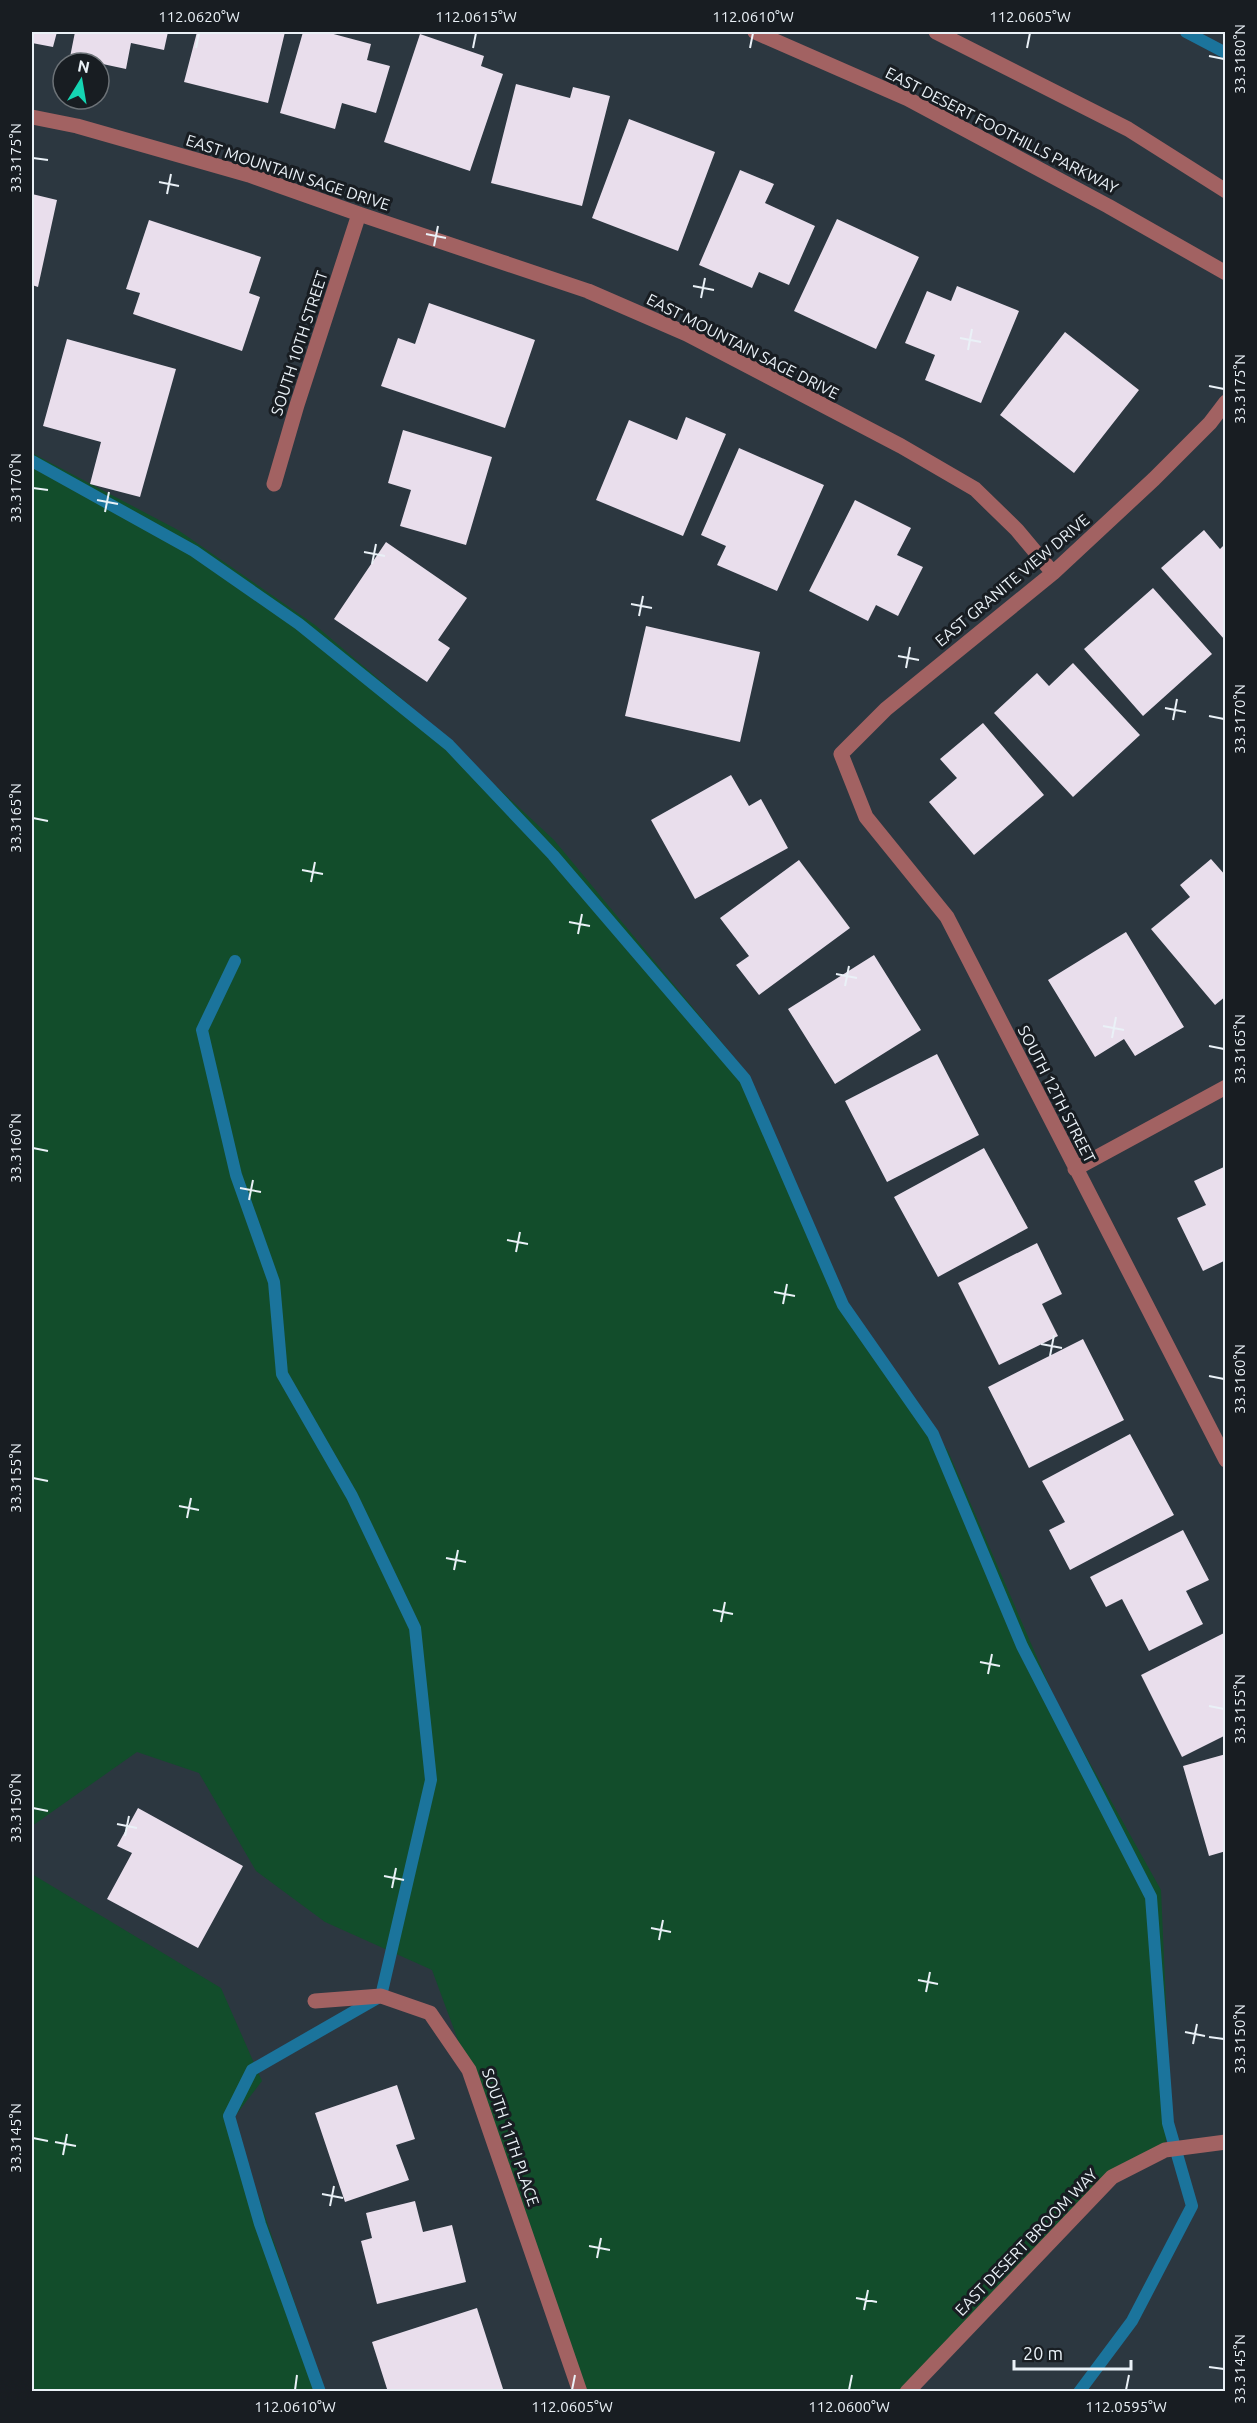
<svg xmlns="http://www.w3.org/2000/svg" width="1257" height="2423" font-family="Ubuntu,sans-serif">
<style>
.green{fill:#124d2b}
.lines{fill:none;stroke-linecap:round;stroke-linejoin:round}
.stream{stroke:#1b749c;stroke-width:12}
.building{fill:#e9deec}
.minor{stroke:#a26262;stroke-width:15}
.tertiary{stroke:#a26262;stroke-width:15}
.ticks{fill:none;stroke:#eaf1f7;stroke-width:2}
.labels{text-anchor:middle;dominant-baseline:central;stroke-width:6;stroke-linejoin:round;paint-order:stroke}
.street-label{font-size:16px;fill:#eaf1f7;stroke:#181d22}
.neatline{fill:none;stroke:#eaf1f7;stroke-width:2}
.ticks-label{font-size:15px;text-anchor:middle;fill:#eaf1f7}
</style>
<rect width="100%" height="100%" fill="#2c3740"/>
<!-- green -->
<path class="green" d="M32 453 178 530 315 625 408 704 554 840 743 1068 858 1329 948 1451 1058 1706 1161 1890 1170 2094 1165 2150 1112 2178 907 2391H580L469 2070 432 1970 325 1922 256 1871 199 1773 137 1752 32 1826Z
M32 1874 221 1988 262 2081 232 2120 325 2391H32Z"/>
<g class="lines">
<!-- stream -->
<path class="stream" d="M1186 32 1226 53
M32 461 194 551 299 624 449 745 553 855 745 1079 843 1305 933 1434 1022 1646 1151 1897 1168 2123 1192 2206 1132 2321 1079 2392
M235 961 202 1030 236 1175 274 1282 282 1374 352 1496 415 1628 431 1780 381 1996 252 2070 229 2116 260 2224 320 2392"/>
</g>
<!-- building -->
<path class="building" d="M32 32H57L53 47 32 43Z
M75 32H168L164 50 131 43 126 69 70 57Z
M197 32H285L268 103 184 82Z
M303 32H326L371 44 367 60 390 66 376 113 342 103 335 129 280 113Z
M420 34 484 56 481 66 503 74 470 171 384 142Z
M516 84 570 98 573 87 610 96 582 206 491 183Z
M629 119 715 152 678 251 592 218Z
M740 170 774 184 765 203 815 226 789 285 759 272 752 288 699 265Z
M32 194 57 200 38 287 32 285Z
M837 219 919 257 876 349 794 311Z
M149 220 261 257 249 293 260 297 242 351 133 314 140 293 126 289Z
M957 286 1019 311 981 403 925 380 935 355 905 343 927 291 951 301Z
M429 303 535 340 505 428 381 386 398 338 415 344Z
M1065 332 1139 390 1074 473 1000 415Z
M67 339 176 369 140 497 90 484 101 442 43 426Z
M686 417 726 434 683 536 596 500 629 420 677 440Z
M403 430 492 457 466 545 400 526 411 490 388 483Z
M739 448 824 485 777 591 717 565 726 546 701 535Z
M855 500 911 528 897 555 923 567 898 616 876 605 868 621 809 591Z
M1204 530 1220 549 1226 543 1224 639 1161 568Z
M386 542 467 598 438 640 450 648 427 682 334 619Z
M1153 588 1212 654 1143 716 1084 649Z
M646 626 760 652 740 742 625 716Z
M1073 663 1140 735 1073 797 994 713 1037 673 1049 686Z
M983 723 1044 795 974 855 929 802 957 778 940 759Z
M731 775 749 806 761 799 788 848 695 899 651 820Z
M1211 859 1226 876V996L1215 1005 1151 929 1190 897 1180 885Z
M799 860 850 928 759 995 736 965 749 956 720 918Z
M1126 932 1184 1027 1135 1056 1124 1039 1095 1057 1048 980Z
M874 955 921 1030 835 1084 788 1009Z
M937 1054 979 1135 887 1182 845 1101Z
M984 1148 1028 1228 938 1277 894 1197Z
M1226 1166V1260L1203 1271 1177 1218 1206 1205 1194 1181Z
M1037 1243 1062 1294 1042 1304 1058 1336 999 1365 958 1283Z
M1083 1339 1124 1420 1029 1468 988 1387Z
M1130 1434 1174 1515 1070 1570 1049 1530 1065 1522 1042 1481Z
M1183 1530 1209 1580 1186 1591 1203 1624 1149 1651 1122 1599 1106 1607 1090 1577Z
M1226 1632V1735L1182 1757 1141 1675Z
M1226 1754V1851L1209 1856 1183 1766Z
M138 1808 243 1866 198 1948 107 1899 132 1853 117 1846Z
M397 2085 415 2139 396 2145 409 2180 345 2202 315 2113Z
M415 2201 423 2232 452 2225 466 2282 377 2304 361 2241 372 2238 366 2213Z
M477 2308 504 2392H388L372 2342Z"/>
<g class="lines">
<!-- minor -->
<path class="minor" d="M32 117 77 126 249 175 359 214 588 291 687 334 901 446 975 489 1017 530 1053 573
M1226 402 1210 423 1154 479 1053 573 886 709 841 754 866 817 947 917 1226 1460
M274 484 297 405 359 214
M1075 1169 1226 1087
M315 2001 381 1996 430 2013 469 2070 580 2392
M907 2392 1112 2177 1165 2150 1226 2142"/>
<!-- tertiary -->
<path class="tertiary" d="M755 32 908 99 1108 206 1226 273
M936 32 1128 129 1226 191"/>
</g>
<!-- ticks -->
<path class="ticks" d="M196 48 199 33M473 48 476 33M750 48 753 33M1027 48 1030 33M1209 56 1224 59M33 158 48 160M159 182 179 186M167 194 171 174M426 234 446 238M434 246 438 226M693 286 714 290M701 298 705 278M960 338 981 342M968 350 972 329M1209 386 1224 389M33 488 48 490M97 500 118 504M105 512 109 492M364 552 385 556M372 564 376 544M631 604 652 608M639 616 643 596M898 656 919 660M906 668 910 647M1165 708 1186 712M1209 716 1224 719M1173 720 1177 699M33 818 48 821M302 870 323 874M311 882 315 862M569 922 590 926M578 934 582 914M836 974 857 978M845 986 849 966M1103 1026 1124 1030M1112 1038 1116 1017M1209 1046 1224 1049M33 1148 48 1151M240 1188 261 1192M249 1200 253 1180M507 1240 528 1244M516 1252 520 1232M774 1292 795 1296M783 1304 787 1284M1041 1344 1062 1348M1050 1356 1054 1335M1209 1376 1224 1379M33 1478 48 1481M179 1506 199 1510M187 1518 191 1498M446 1558 466 1562M454 1570 458 1550M713 1610 733 1614M721 1622 725 1602M980 1662 1000 1666M988 1674 992 1654M1209 1706 1224 1709M33 1808 48 1811M117 1824 137 1828M125 1836 129 1816M384 1876 404 1880M392 1888 396 1868M651 1928 671 1932M659 1940 663 1920M918 1980 938 1984M926 1992 930 1972M1185 2032 1205 2036M1209 2037 1224 2039M1193 2044 1197 2024M33 2138 48 2141M55 2142 76 2146M63 2155 67 2134M322 2194 343 2198M330 2206 334 2186M589 2246 610 2250M597 2258 601 2238M856 2298 877 2302M864 2310 868 2290M1209 2367 1224 2369M295 2390 297 2375M572 2390 575 2375M849 2390 852 2375M1126 2390 1129 2375"/>
<g class="labels">
<!-- street labels -->
<g class="street-label">
<text transform="translate(1002 130) rotate(27)">EAST DESERT FOOTHILLS PARKWAY</text>
<text transform="translate(288 172) rotate(18)">EAST MOUNTAIN SAGE DRIVE</text>
<text transform="translate(299 343) rotate(-72)">SOUTH 10TH STREET</text>
<text transform="translate(743 346) rotate(27)">EAST MOUNTAIN SAGE DRIVE</text>
<text transform="translate(1012 580) rotate(-40)">EAST GRANITE VIEW DRIVE</text>
<text transform="translate(1057 1094) rotate(63)">SOUTH 12TH STREET</text>
<text transform="translate(511 2137) rotate(71)">SOUTH 11TH PLACE</text>
<text transform="translate(1026 2242) rotate(-46)">EAST DESERT BROOM WAY</text>
</g>
</g>
<!-- border -->
<rect width="1257" height="2423" fill="none" stroke="#181d22" stroke-width="66"/>
<!-- north arrow -->
<g transform="translate(81 81) rotate(11)"><circle r="28" fill="#181d22" stroke="#6c7277" stroke-width="1.5"/>
<path d="M0-4.5L10 22L0 15L-10 22Z" fill="#15d5b3"/>
<text y="-9" font-size="16" font-weight="bold" text-anchor="middle" fill="#eaf1f7">N</text>
</g>
<!-- scale -->
<path d="M1014 2360v9h117v-9" fill="none" stroke="#eaf1f7" stroke-width="3"/>
<text x="1023" y="2360" font-size="18" fill="#eaf1f7" stroke="#181d22" stroke-width="4.5" paint-order="stroke">20 m</text>
<rect x="33" y="33" width="1191" height="2357" class="neatline"/>
<g class="ticks-label">
<text x="199" y="22">112.0620°W</text>
<text x="476" y="22">112.0615°W</text>
<text x="753" y="22">112.0610°W</text>
<text x="1030" y="22">112.0605°W</text>
<text transform="translate(1240 59) rotate(-90)" y="5">33.3180°N</text>
<text transform="translate(16 158) rotate(-90)" y="5">33.3175°N</text>
<text transform="translate(1240 389) rotate(-90)" y="5">33.3175°N</text>
<text transform="translate(16 488) rotate(-90)" y="5">33.3170°N</text>
<text transform="translate(1240 719) rotate(-90)" y="5">33.3170°N</text>
<text transform="translate(16 818) rotate(-90)" y="5">33.3165°N</text>
<text transform="translate(1240 1049) rotate(-90)" y="5">33.3165°N</text>
<text transform="translate(16 1148) rotate(-90)" y="5">33.3160°N</text>
<text transform="translate(1240 1379) rotate(-90)" y="5">33.3160°N</text>
<text transform="translate(16 1478) rotate(-90)" y="5">33.3155°N</text>
<text transform="translate(1240 1709) rotate(-90)" y="5">33.3155°N</text>
<text transform="translate(16 1808) rotate(-90)" y="5">33.3150°N</text>
<text transform="translate(1240 2039) rotate(-90)" y="5">33.3150°N</text>
<text transform="translate(16 2138) rotate(-90)" y="5">33.3145°N</text>
<text transform="translate(1240 2369) rotate(-90)" y="5">33.3145°N</text>
<text x="295" y="2412">112.0610°W</text>
<text x="572" y="2412">112.0605°W</text>
<text x="849" y="2412">112.0600°W</text>
<text x="1126" y="2412">112.0595°W</text>
</g>
</svg>
